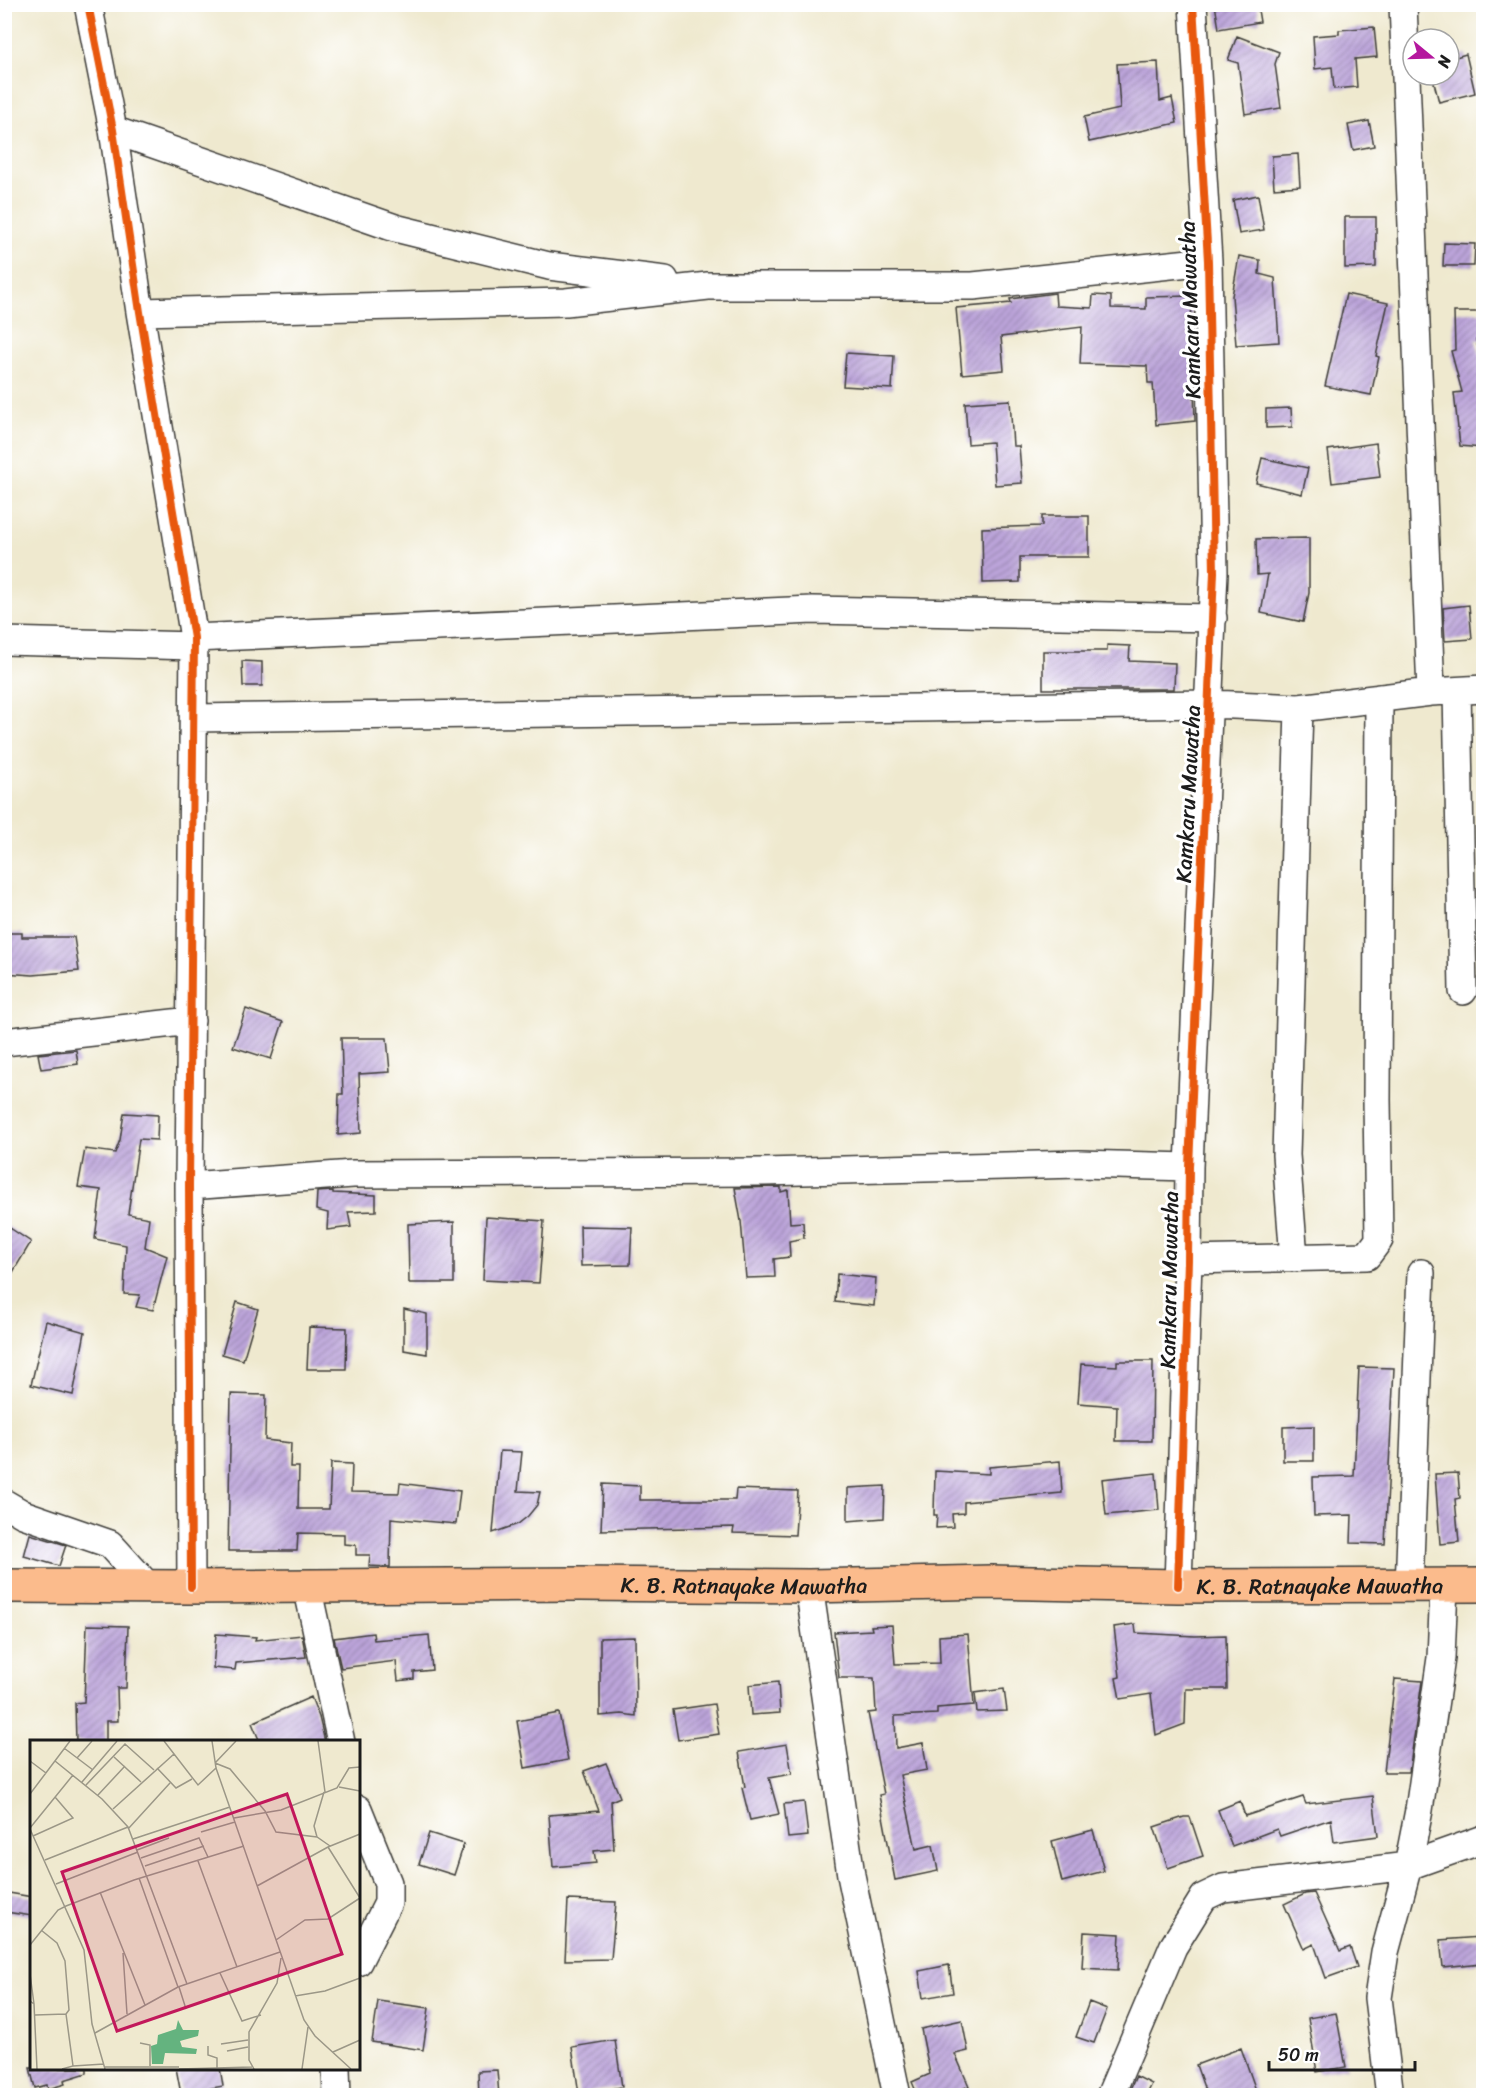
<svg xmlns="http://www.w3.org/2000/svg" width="1488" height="2100" font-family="Sriracha,sans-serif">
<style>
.building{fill:url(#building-hatch)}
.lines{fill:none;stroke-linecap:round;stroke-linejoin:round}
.minor-casing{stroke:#3c3b37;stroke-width:30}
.highway-casing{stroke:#3c3b37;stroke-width:36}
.minor{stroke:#fff;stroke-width:27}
.highway{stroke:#fbbb8c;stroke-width:33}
.cycleway-casing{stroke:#fff;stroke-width:11}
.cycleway{stroke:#e8590c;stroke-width:8}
.labels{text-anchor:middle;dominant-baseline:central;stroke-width:6;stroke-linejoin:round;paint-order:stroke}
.street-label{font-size:22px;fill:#1c1c1c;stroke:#fff}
.inset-road{fill:none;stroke:#9b9787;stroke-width:1.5}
.view{fill:#c2185b;fill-opacity:0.15;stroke:#c2185b;stroke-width:3}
.inset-edge{fill:none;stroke:#1c1c1c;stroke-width:3}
</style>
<defs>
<pattern id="building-hatch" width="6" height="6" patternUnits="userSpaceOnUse" patternTransform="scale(1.5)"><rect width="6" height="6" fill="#bca4da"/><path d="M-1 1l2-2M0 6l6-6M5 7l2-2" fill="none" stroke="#9885b0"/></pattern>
</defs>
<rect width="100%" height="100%" fill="#fff"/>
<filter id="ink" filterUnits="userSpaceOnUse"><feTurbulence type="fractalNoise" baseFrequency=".0167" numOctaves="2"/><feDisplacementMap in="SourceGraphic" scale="12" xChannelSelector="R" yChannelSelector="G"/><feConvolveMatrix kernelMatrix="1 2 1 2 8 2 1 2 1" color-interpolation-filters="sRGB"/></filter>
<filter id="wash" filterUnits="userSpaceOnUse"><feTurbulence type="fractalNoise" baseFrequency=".008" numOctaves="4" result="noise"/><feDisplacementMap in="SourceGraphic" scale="24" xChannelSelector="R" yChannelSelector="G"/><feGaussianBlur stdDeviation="1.35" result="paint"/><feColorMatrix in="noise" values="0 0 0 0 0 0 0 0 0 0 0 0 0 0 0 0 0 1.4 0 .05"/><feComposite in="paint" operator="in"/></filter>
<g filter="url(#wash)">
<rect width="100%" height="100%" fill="#efe9cf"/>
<g id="blocks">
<!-- building -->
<path class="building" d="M1215 4H1257L1260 22 1219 29Z
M1374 27 1377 57 1355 59 1357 87 1334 89 1332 67 1315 69 1313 36 1339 34V30Z
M1237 36 1279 52 1275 64 1281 108 1245 114 1238 63 1228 60Z
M1466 54 1475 93 1439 102 1432 75H1449V59Z
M1158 62 1160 101 1172 98 1177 123 1089 142 1084 117 1120 109 1117 64Z
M1369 121 1374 146 1353 150 1348 125Z
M1298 154 1300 186 1274 188 1272 156Z
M1258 195 1264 230 1239 234 1233 200Z
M1345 217H1376V267L1345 268Z
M1444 243 1475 244 1474 266H1443Z
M1239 256 1260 260 1259 274 1275 278 1279 342 1236 345 1232 296Z
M1055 293 1056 306 1092 308 1093 295 1111 296V308L1146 309V297L1191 296 1195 421 1156 425 1153 383H1148L1147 366 1080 364 1082 327 1001 337 1004 370 962 374 956 308 1011 303 1010 299Z
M1346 294 1388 303 1376 356 1379 357 1371 395 1325 386Z
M1454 312H1484V340H1476L1484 371 1482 448 1460 446 1454 393 1462 392 1451 351 1455 350Z
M846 353 894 356 892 389 843 386Z
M1010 400 1013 446H1019L1022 483 995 485 992 442 968 444 965 403Z
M1291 408 1292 427 1266 428V409Z
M1376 443 1380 477 1332 483 1328 450Z
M1262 458 1308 468 1302 494 1256 483Z
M1042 516H1089V557H1020V582L983 583 982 528 1042 526Z
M1309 538V593L1303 622 1261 613 1268 574 1257 575 1256 539Z
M1469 605 1472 639 1445 641 1443 608Z
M1107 645 1130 646 1129 661 1175 663 1174 689H1043V651H1107Z
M242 661 262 662V686H243Z
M4 933H22V937H74L79 971 33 975 4 973Z
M246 1009 283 1022 271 1059 233 1047Z
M341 1038H387L390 1072 359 1074 361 1133 338 1135 339 1094H343Z
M76 1050 78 1064 41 1069 38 1054Z
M124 1113 158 1115 157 1140 139 1139 128 1214 149 1218 145 1247 167 1256 153 1310 136 1307 140 1295 124 1294 126 1245 95 1239 101 1190 78 1187 85 1149 115 1153 120 1140Z
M781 1187V1192L788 1190 790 1223 803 1222 804 1238 789 1241 790 1257 774 1259 775 1277 746 1278 741 1221 735 1188Z
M333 1191V1193L376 1195V1211L348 1212 351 1227 327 1230 328 1213 316 1210 317 1192Z
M486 1217 544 1221 539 1283 483 1280Z
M454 1222V1283H409L408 1224Z
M4 1224 31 1242 4 1287Z
M580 1226 632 1227 630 1265 581 1266Z
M837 1274 876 1278 874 1306 835 1302Z
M237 1302 258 1309 243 1360 222 1354Z
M404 1309 427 1314V1354L404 1350Z
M46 1321 85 1332 73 1395 31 1385Z
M309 1327 347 1328 346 1369H307Z
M1117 1361H1153L1152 1441H1116L1117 1406 1078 1403 1081 1364 1117 1366Z
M1359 1367 1394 1368 1385 1544 1351 1543 1352 1515 1314 1516 1313 1477 1354 1476Z
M231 1394 266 1395 265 1440 291 1443 290 1467H299L298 1509H329L331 1463 352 1464 351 1492 399 1493 400 1483 460 1491 456 1524 391 1518 390 1567 369 1566 370 1555H356V1545L344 1544V1534L298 1533 297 1551H228Z
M1314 1426V1461H1283V1427Z
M500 1451 522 1452 518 1491 540 1492 537 1505 528 1516 518 1524 493 1533Z
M1060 1461 1062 1493 964 1502V1513L952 1514 953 1527 936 1528 937 1515H934L935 1471 989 1474V1467Z
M1156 1473 1159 1510 1106 1515 1102 1479Z
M1458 1473 1460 1498 1455 1499 1459 1542 1440 1544 1435 1474Z
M603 1484 640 1486V1500H735L736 1489 798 1491 795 1535 733 1533 734 1527 601 1530Z
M885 1486 884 1518 848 1521V1488Z
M30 1534 66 1545 59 1566 24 1556Z
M1135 1624 1136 1633 1195 1636 1226 1635 1227 1689H1186L1185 1724 1156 1735 1151 1694 1120 1699 1116 1678 1120 1677 1114 1627Z
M87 1625 128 1626 126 1688H117L118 1721H106V1742H76L75 1703 84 1702Z
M892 1625 895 1664 940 1663 939 1636 968 1634 974 1705 937 1708V1714L895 1716 896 1748 923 1743 927 1770 900 1775 916 1849 933 1845 938 1871 895 1880 879 1795 884 1794 868 1713 876 1712 874 1678H839L834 1632 872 1630 871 1626Z
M373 1633 374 1640 429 1635 432 1670 414 1672V1679L398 1681 396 1661 341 1668 334 1638Z
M216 1634 256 1637 255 1640 302 1635 306 1657 236 1663 235 1670 213 1668Z
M635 1637 636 1716 622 1714 600 1716V1638Z
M1395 1679 1422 1681 1409 1772H1384Z
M778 1682 780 1713 751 1715 749 1685Z
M1004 1689 1007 1711 977 1712 975 1693Z
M311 1697 319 1717 325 1742H260L252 1723Z
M714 1704 719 1734 678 1740 673 1710Z
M559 1713 568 1760 525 1768 517 1721Z
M787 1744 792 1774 769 1778 779 1814 750 1820 742 1788 745 1787 739 1752Z
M606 1763 620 1797 611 1801 614 1849 594 1851 596 1863 553 1867 549 1815 599 1811 584 1771Z
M1373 1796 1378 1836 1334 1842 1331 1819 1280 1836 1277 1829 1232 1846 1218 1810 1240 1801 1245 1816 1303 1797 1306 1804Z
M804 1802 808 1836 788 1838 784 1804Z
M1184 1817H1190L1203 1856 1168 1868 1154 1827Z
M1093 1830 1104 1871 1062 1882 1052 1841Z
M429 1833 464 1844 454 1875 419 1864Z
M9 1893 32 1897V1916L6 1912Z
M1314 1893 1340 1951 1350 1947 1357 1967 1326 1978 1314 1944 1304 1949 1284 1904 1305 1894Z
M568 1900 616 1902 611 1959 565 1960Z
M1084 1932 1120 1934 1118 1970 1082 1968Z
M1480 1937 1482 1963 1443 1967 1440 1940Z
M949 1965 953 1993 923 1998 919 1971Z
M378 2001 429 2008 423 2050 372 2042Z
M1089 2002 1107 2009 1094 2043 1076 2037Z
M1336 2013 1346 2067 1317 2072 1308 2018Z
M962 2020 968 2051 955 2054 969 2086 947 2096H918L912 2082 930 2074 921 2029Z
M615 2040 622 2087 579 2094 572 2047Z
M1241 2048 1258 2096H1207L1196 2065Z
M30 2068H87V2073L64 2080 65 2084 48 2089 47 2085 35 2088Z
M176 2068H220L223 2086 181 2094Z
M497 2070 499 2096H479L478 2071Z
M1136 2076 1152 2084 1146 2096H1127Z"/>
</g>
</g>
<g filter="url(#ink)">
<use href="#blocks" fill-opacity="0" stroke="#3c3b37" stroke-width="1.5"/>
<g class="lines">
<!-- minor casing -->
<g class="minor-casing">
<path id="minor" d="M88 4 113 130 140 312 194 638 189 1186 191 1587
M1403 4 1431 692
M113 130 395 228 549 266 665 280
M140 312 566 302 708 286H973L1208 261
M194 638 813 610 1213 618
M4 641 194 646
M1457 691 1463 991
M194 718 1210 704 1299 708 1431 692 1484 689
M4 1042 191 1021
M189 1186 353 1174 763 1172 1080 1164 1189 1167
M1294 1258 1286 1155 1299 708
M1188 1260 1367 1256 1379 1240 1377 1100 1379 698
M4 1503 23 1514 110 1544 149 1587
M307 1586 341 1742
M809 1586 851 1875 897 2096
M1178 1586 1188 1260 1189 1167 1214 572 1208 261 1193 4
M1409 1587 1421 1273
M358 1809 388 1883V1903L358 1962
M336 2068 337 2096
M1110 2096 1173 1947 1204 1897 1223 1888 1408 1866 1484 1839
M1390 2096 1378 1998 1385 1952 1408 1866 1419 1810 1441 1658 1444 1586"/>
</g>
<!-- highway casing -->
<g class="highway-casing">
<g id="highway">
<path id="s1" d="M4 1586 191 1587 580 1584 809 1586 991 1582 1178 1586 1484 1585"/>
</g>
</g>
<!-- minor -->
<use href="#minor" class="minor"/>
<!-- highway -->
<use href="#highway" class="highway"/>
<!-- cycleway casing -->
<g class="cycleway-casing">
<path id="cycleway" d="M88 4 113 130 140 312 194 638 189 1186 191 1587
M1178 1586 1188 1260 1189 1167 1214 572 1208 261 1193 4"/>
</g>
<!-- cycleway -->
<use href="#cycleway" class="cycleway"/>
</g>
</g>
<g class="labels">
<!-- street labels -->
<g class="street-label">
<text transform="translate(1190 310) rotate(-92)">Kamkaru Mawatha</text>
<text transform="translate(1188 794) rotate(-87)">Kamkaru Mawatha</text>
<text transform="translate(1169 1280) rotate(-89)">Kamkaru Mawatha</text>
<text stroke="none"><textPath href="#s1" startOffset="740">K. B. Ratnayake Mawatha</textPath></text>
<text stroke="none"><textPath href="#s1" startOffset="1316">K. B. Ratnayake Mawatha</textPath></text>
</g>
</g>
<!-- overview -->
<g transform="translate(30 1740)">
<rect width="330" height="330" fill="#efe9cf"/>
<path d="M148 280 153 290H169L168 296 150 301 152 307 167 309 166 314 135 313 133 324H122L121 306 127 304 128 295 146 289Z" fill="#64b37f"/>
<path class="inset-road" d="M134 1 168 45 186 28M182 1 186 28 274 280 285 296 321 329M288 1 295 52M34 8 63 30M84 17 111 42M47 18 62 1M0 21 16 33M25 21 72 59 98 87 157 244M185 23 200 29 235 71 246 92 287 97 300 106M185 23 206 1M127 28 146 48 162 39M52 42 87 1M56 45 95 4 124 30M309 47 330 51M0 54 40 1M68 55 95 26M83 69 144 14M204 78 251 70 307 48 319 28 330 27M0 88 43 35M0 89 54 210 62 284 75 329M98 89 140 43M171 92 205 82M3 96 43 78 25 57M287 97 284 86 294 52M103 99 200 67M298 107 330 158M107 110 139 98M111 118 169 98 178 117M15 120 98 87M168 121 207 227M115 126 174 106M109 138 148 247M26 144 108 112M227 146 298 107 330 94M70 152 115 265M11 190 27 203 35 221 39 270 36 274 43 326 32 329M246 200 275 180 298 179 330 158M0 205 28 170 36 166 104 140 214 106M93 213 97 274M190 233 212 281 231 275M0 234 4 264M149 247 156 269M265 256 295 251 330 238M0 261 4 264 7 329M5 275 36 274M65 293 148 247 250 212M110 303 120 305V326M191 304 218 300M178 306V315L187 318V328M197 311 218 307M303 312 330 300M43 326 74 324M74 327H149M149 329 222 327M224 329 219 320V292L247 243 251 218M272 329 278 287"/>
<path class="view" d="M257 54 312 214 87 291 32 132Z"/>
<rect width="330" height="330" class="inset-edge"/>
</g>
<!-- margin -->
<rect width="1488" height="2100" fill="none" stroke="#fff" stroke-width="24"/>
<!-- north arrow -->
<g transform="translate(1431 57) rotate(109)"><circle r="28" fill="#ffffff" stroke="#a4a4a4" stroke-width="1.5"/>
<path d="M0-4.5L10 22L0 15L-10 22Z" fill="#b5179e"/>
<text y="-9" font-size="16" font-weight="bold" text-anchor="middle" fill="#1c1c1c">N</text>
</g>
<!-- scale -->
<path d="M1269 2061v9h146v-9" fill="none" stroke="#1c1c1c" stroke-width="3"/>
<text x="1278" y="2061" font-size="18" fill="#1c1c1c" stroke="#ffffff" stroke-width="4.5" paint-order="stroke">50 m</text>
</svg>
